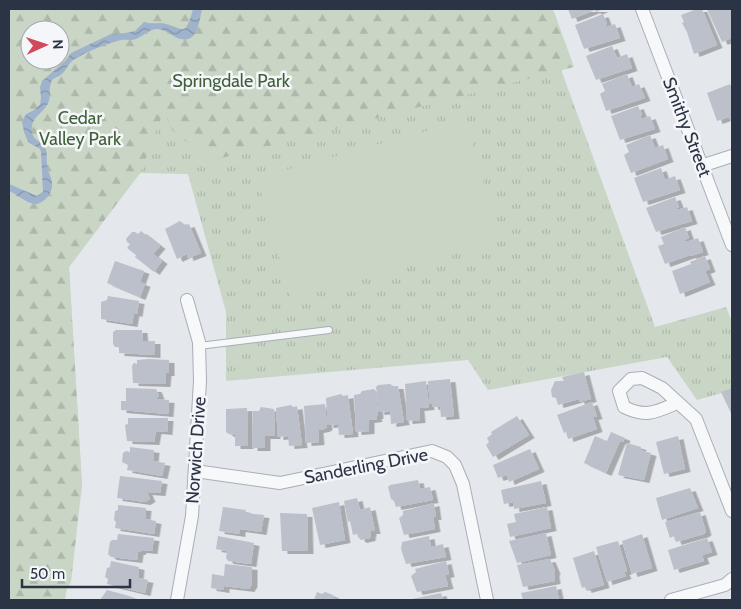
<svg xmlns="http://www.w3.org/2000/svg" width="741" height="609" font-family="Cabin,sans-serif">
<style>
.grass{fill:url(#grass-tufts);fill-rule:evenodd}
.forest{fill:url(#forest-firs);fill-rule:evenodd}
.garden{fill:#c9d6c5}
.water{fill:url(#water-waves)}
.building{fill:#bbc0ca;filter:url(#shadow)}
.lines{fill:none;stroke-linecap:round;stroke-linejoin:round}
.lane-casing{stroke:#a9aeb7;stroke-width:8}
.street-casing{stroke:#a9aeb7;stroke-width:14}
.lane{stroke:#f7f8fa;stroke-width:6}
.street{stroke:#f7f8fa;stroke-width:12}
.labels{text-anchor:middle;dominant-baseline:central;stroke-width:5;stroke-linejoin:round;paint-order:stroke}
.park-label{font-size:18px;fill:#3f6138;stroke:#f4f6f9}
.street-label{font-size:18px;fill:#2b3445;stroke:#f4f6f9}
</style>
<defs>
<pattern id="grass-tufts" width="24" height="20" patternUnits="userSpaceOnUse" patternTransform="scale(1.25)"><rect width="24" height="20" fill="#c9d6c5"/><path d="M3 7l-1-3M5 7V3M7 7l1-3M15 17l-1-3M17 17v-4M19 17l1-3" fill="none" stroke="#adb8ab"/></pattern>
<pattern id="forest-firs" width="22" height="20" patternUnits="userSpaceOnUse" patternTransform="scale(1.25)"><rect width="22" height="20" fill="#c9d6c5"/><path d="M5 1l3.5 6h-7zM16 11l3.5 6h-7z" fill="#adb8ab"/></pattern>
<pattern id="water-waves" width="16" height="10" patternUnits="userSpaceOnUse" patternTransform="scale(1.25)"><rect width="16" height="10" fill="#9fb4cc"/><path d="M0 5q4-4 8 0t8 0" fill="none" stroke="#8293a7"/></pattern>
<filter id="shadow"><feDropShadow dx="5.5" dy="3" stdDeviation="0" flood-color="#0004"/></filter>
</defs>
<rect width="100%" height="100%" fill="#e4e7ec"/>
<!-- grass -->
<path class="grass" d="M9 9H539L655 327 726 307 732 322V390L697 400 667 357 488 390 468 360 226 381V312L188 174 140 173 69 267 82 485 65 600H9ZM30 30H60V60H30Z"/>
<!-- forest -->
<path class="forest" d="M9 9H553L574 67 210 161 173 131 164 111 140 173 69 267 82 485 71 582 61 600H9ZM30 30H60V60H30Z"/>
<!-- garden -->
<path class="garden" d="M466 120 500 241 291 299 257 178Z"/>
<!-- water -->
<path class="water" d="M193 9H202C200 17 199 31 192 37 178 46 169 28 156 29 149 30 143 36 136 39 131 41 126 39 121 40 108 43 86 52 75 59 69 62 67 69 63 73 60 76 56 77 53 79 48 85 51 94 49 101 46 111 33 116 32 126 30 141 41 140 45 147 48 153 46 160 47 166 48 172 52 178 52 184 53 192 45 203 36 204 27 204 17 194 9 191V184L37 196 43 192 41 152 40 149 28 142 24 132 22 122 26 114 36 109 40 104 41 98 40 87 42 81 65 61 71 53 111 34 125 33 135 31 144 22C150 24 154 23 160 23 183 25 184 42 193 9Z"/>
<!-- building -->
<path class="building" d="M568 9H603L596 12 595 10 572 19Z
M697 9H702L717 45 694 54 687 32 682 23 684 22 681 15Z
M707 9H732V38L722 42Z
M603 14 607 24 605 25 606 27 615 24 620 38 584 49 575 25Z
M612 46 617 58 627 54 632 68 596 80 586 56Z
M627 74 632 87 639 84 645 98 606 111 600 94 605 91 602 84Z
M730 84 732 89V124L729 117 717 121 707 93Z
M638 106 642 115 640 116 641 119 650 116 655 129 620 140 611 116Z
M650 135 655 148 663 145 668 159 631 173 624 155 629 152 626 145Z
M661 168 665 180 675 176 680 190 643 202 634 178Z
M675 197 679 207 677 208V210L687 207 692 221 656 232 646 208Z
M180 221 185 225 189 224 201 253 188 258 187 254 177 259 165 229Z
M685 227 689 238 684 240 686 242 698 238 703 252 691 256 690 255 665 264 658 246 664 244 661 237Z
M141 231 160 246 153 254 162 261 154 272 135 257 136 255 127 248 130 244 127 242 126 239 132 232H135L138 234Z
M705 256 710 269 705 271 710 282 680 294 672 271 691 264 690 262Z
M115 261 144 271 140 282 145 284 140 297 107 283Z
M108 296 139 301 137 314 134 313 132 324 101 319V302L107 300Z
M116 330H142L143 341H155V355L119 353V347H115L113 344V332Z
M149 359 169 360V373H166L165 384 133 383 132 366 134 363 137 364V360Z
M584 372 591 399 579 402V399L558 405 556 398 552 397 551 390 555 381H564L562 377Z
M450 379 454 416 441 417 440 406 433 407 432 404H430L428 381Z
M426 381 429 407 419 408 420 420 407 421 405 384Z
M390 384 393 386H398L404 422 391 424 390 411 379 412 376 387 378 385Z
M126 388 156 389 159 396 156 399 169 400 168 414 121 410V401H126Z
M732 388V412L731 413 721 392Z
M374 389 376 391 378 416H376L377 419 369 420V431L356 432 354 395 360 394 362 391Z
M341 394 343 396 348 395 353 434 339 435 338 424 328 425 326 398Z
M592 402 597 416 593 417 597 429 568 439 566 432 564 433 557 415Z
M325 404 327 427 324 429 318 430 319 442 306 443 304 406Z
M291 405 293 407 297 406 302 445 289 446 288 436 278 437 276 408Z
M261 407 274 409 275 436H265V448H252L253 411H259Z
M247 408 248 446H235V435L229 434 226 432V409Z
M517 416 529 435 493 457 486 445 489 442 487 438 492 434 491 432Z
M128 418H168L167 432 156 431 154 442 127 441 125 425 128 424Z
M611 432 625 438 623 442 620 441 606 473 584 463 595 436 607 441Z
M678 436 685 469 664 474 656 442Z
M627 443 641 447 640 450 651 453 644 480 618 475Z
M130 447 154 450 153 461 165 463 162 476 127 470 128 465 122 462 123 453 126 451 130 452Z
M530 449 539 469 509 482 507 475 498 478 493 465Z
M120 476 162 481 160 493 147 492 150 499 145 502 117 498Z
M418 480 420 489 430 487 433 500 396 507 394 501 391 499 388 487 390 485Z
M541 481 546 503 514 509 513 502 504 504 501 490Z
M690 488 698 508 662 520 656 498Z
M357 498 360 510 370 507 375 531H371L370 538 361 540 359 538 358 534 353 535 350 521 348 522 344 501Z
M339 502 345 540 320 545 312 508Z
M434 503 436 517H433L435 529 404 535 399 518 403 515V511Z
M118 505 146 508 145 519 156 521 154 534 115 528 116 522 114 520 115 511 118 510Z
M223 507 246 510 245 513 264 515 261 532 240 529V534L219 531Z
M547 507 551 528 510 537 507 524 516 522 514 514Z
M700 512 706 532 704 534 676 542 674 536 670 538 665 522Z
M280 513 307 514 308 551H282Z
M546 533 551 555 517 563 509 541Z
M118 534 154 538 152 551 141 550 140 552H138L137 560 111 557 108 554 110 542 112 540H117Z
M642 534 652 568 632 574 622 541Z
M218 536 254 543 251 564 228 561 226 558 227 551 216 549Z
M429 536 431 547 443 544 446 557 406 564 401 549 402 542Z
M707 538 712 552 702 555 704 561 674 570 668 550Z
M618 541 627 571 624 572 626 576 607 582 596 547Z
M594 551 604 585 586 590 585 587 582 588 573 558Z
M550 559 555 571 554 573 555 581 523 587 517 565Z
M111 561 139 567 138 578 148 580 145 593 107 584 108 579 105 577 107 568 110 567Z
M446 561 449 574 445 575 448 586 417 592 411 576 416 572 415 569Z
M225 564 252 567V584L249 589 224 586V590L211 588 212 574 224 576Z
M556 586 559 600H523L521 593Z
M107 590 129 596 140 600H100Z
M317 592 322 594 325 592 333 595 334 598 339 600H314Z
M441 593 443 600H412V599Z"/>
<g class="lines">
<!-- lane casing -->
<g class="lane-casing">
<path id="lane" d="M199 346 329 330"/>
</g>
<!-- street casing -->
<g class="street-casing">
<path id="street" d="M642 9 732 245
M701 166 732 156
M677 403C656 412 646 418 624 407L619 391 631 379 642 378 662 388 696 419 732 511
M195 471 280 483 432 451 447 457 455 465 463 484 487 600
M177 600 192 516 200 381 199 342 187 300
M671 600 725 585 732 579"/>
</g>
<!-- lane -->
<use href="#lane" class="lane"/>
<!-- street -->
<use href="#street" class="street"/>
</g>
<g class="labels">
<!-- park labels -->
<g class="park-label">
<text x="231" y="81">Springdale Park</text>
<text x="80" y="118">Cedar<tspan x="80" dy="21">Valley Park</tspan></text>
</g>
<!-- street labels -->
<g class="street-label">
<text transform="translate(687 127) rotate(69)">Smithy Street</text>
<text transform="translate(196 450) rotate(-86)">Norwich Drive</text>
<text transform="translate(366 466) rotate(-11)">Sanderling Drive</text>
</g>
</g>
<!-- border -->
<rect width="741" height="609" fill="none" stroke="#2b3445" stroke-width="20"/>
<!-- north arrow -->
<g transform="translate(45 45) rotate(87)"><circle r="24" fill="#f4f6f9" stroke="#a4a8b1"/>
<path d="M0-4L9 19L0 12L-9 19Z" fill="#d1495b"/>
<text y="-8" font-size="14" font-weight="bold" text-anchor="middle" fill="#2b3445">N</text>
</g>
<!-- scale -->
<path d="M22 579v8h108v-8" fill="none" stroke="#2b3445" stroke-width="2.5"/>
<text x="30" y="579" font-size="15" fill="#2b3445" stroke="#f4f6f9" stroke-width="4" paint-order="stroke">50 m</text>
</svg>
